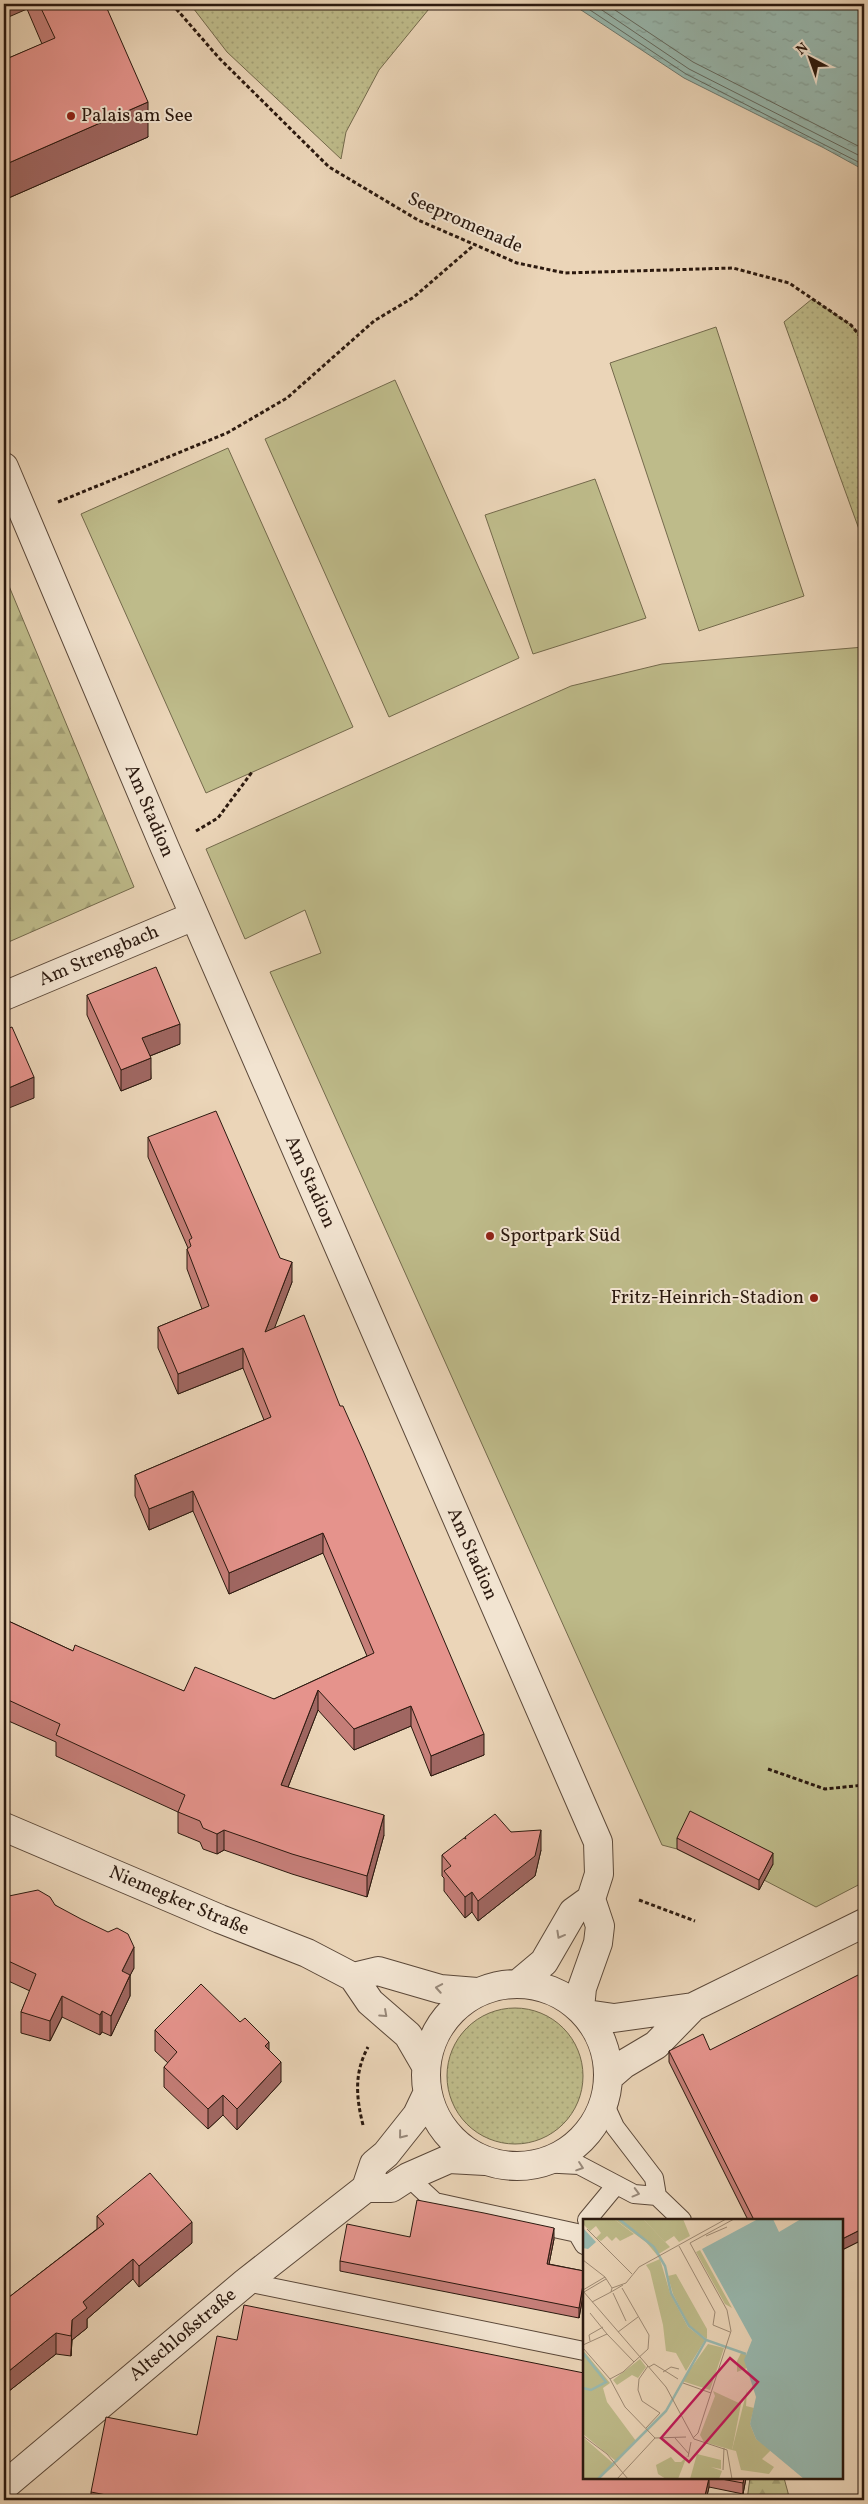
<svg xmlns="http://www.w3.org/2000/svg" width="868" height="2504" font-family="Vollkorn,serif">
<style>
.grass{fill:url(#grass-dots);stroke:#746a4c}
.forest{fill:url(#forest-firs);stroke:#746a4c}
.park{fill:#bebb8a;stroke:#746a4c}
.water{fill:url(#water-ripples);stroke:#6c7970}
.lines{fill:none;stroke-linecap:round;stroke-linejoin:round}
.shore{stroke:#626960;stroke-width:1}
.lane-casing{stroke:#5b4839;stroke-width:20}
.street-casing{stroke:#5b4839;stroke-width:30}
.path{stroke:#2b190f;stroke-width:3;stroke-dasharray:4 2.5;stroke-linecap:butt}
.lane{stroke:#f2e4d1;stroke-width:18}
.street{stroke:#f2e4d1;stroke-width:28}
.wall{fill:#c57e78;stroke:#2b190f}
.shaded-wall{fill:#a06762;stroke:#2b190f}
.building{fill:#e5938c;stroke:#2b190f}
.oneway{stroke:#98897a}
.poi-dot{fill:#8f2418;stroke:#f2e4d1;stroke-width:2}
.labels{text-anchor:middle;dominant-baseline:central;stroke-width:4;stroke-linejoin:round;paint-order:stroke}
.poi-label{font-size:19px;fill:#2b190f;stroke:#f2e4d1;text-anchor:start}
.street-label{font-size:19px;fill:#2b190f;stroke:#f2e4d1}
.inset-river{fill:none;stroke:#98b9b0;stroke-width:2.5}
.inset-road{fill:none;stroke:#9e8a74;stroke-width:1}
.view{fill:#c2185b;fill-opacity:0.15;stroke:#c2185b;stroke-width:2.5}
.inset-edge{fill:none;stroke:#2b190f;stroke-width:2.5}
</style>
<defs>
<pattern id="grass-dots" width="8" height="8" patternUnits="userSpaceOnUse" patternTransform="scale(1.25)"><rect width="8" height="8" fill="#bebb8a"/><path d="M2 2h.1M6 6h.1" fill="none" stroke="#a3a076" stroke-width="1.8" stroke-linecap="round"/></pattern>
<pattern id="forest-firs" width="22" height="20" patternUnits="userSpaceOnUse" patternTransform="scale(1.25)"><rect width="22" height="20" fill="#bebb8a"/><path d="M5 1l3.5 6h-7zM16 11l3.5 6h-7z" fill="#a3a076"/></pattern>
<pattern id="water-ripples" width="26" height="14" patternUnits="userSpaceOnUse" patternTransform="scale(1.25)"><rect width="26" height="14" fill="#98b9b0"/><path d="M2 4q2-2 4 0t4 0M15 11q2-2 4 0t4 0" fill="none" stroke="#839e96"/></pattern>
</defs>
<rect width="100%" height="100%" fill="#ebd5b8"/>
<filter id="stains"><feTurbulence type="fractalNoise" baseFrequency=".004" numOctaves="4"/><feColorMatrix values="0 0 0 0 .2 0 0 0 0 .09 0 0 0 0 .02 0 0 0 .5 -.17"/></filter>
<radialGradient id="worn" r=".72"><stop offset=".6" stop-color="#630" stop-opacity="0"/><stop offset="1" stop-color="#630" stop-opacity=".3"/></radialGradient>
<!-- grass -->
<path class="grass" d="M190 4H433L379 70 346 132 341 159 227 52Z
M812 299 851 325 864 341V543L784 322Z
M447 2076a68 68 0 1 1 136 0a68 68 0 1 1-136 0Z"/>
<!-- forest -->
<path class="forest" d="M4 574 134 887 4 944Z
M750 2478H784L790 2500H747Z"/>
<!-- park -->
<path class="park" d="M716 327 804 596 699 631 610 363Z
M395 380 519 658 389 717 265 439Z
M228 448 353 727 206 793 81 514Z
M595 479 646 618 533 654 485 515Z
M864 647V1882L816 1907 762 1879 757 1889 677 1849 662 1845 270 972 321 953 305 910 245 939 206 849 571 686 662 664Z"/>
<!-- water -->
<path class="water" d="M572 4H864V170L824 148 684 78Z"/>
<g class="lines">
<!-- shore -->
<path class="shore" d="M581 4 686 74 864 165
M593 4 689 69 864 158
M606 4 693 62 864 149"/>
<!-- lane casing -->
<g class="lane-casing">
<path id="lane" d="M604 2103 615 2127 654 2178 657 2196
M540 2163 579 2165 634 2194 657 2196 682 2220
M408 2177 435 2202 577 2233 584 2245
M587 2220 616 2185
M246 2282 584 2351"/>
</g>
<!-- street casing -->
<g class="street-casing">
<path id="street" d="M4 467 165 848 598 1842 599 1874 591 1899 600 1926 598 1943 582 1988 580 2008
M4 996 194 916
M4 1827 220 1919 307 1953 353 1977 370 2002 408 2035 426 2066
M353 1977 378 1971 440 1989 477 1992
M519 1983 544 1962 573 1912 591 1899
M426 2075a91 91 0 1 1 182 0a91 91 0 1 1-182 0Z
M586 2014 614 2018 693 2007 864 1923
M609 2077 624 2064 656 2045 693 2007
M366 2188H391L408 2177 449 2159 485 2161
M4 2486 246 2282 366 2188 374 2164 386 2154 417 2115 427 2094"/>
</g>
<!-- path -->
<path class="path" d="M172 4 219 58 329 167 418 220 517 263 565 273 733 268 789 283 851 325 864 341
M58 502 227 433 287 398 374 321 414 297 474 245
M196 831 218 818 252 772
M768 1769 825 1789 864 1785
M639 1900 695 1921
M363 2125C356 2097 354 2073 368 2047"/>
<!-- lane -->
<use href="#lane" class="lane"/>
<!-- street -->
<use href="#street" class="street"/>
</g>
<!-- wall -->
<path class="wall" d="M4 4H105L148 137 4 200V60L42 44 27 9Z
M87 995 180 1044 150 1056 151 1079 121 1091 87 1015Z
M148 1137 280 1258 292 1282 274 1328 340 1406 484 1755 431 1776 411 1726 354 1750 318 1710 288 1787 384 1835 367 1897 292 1874 224 1850 217 1854 203 1849 200 1842 178 1833V1812L56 1756V1742L4 1719V1619L73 1651 184 1691 274 1699 367 1656 323 1553 229 1594 193 1511 149 1530 135 1496V1475L264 1420 243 1368 178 1394 158 1348V1327L202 1309 187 1269V1249L188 1248 148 1157Z
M511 1832 541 1850 535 1876 478 1921 472 1912 465 1918 444 1891V1878L442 1876V1855L465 1839V1837Z
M677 1838 773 1864 759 1890 677 1849Z
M4 1897 55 1905 134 1968 130 1975V1996L111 2036 102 2032 100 2035 62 2017 50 2041 21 2033V2012L30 1991 4 1979Z
M240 2022 269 2050 281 2082 237 2130 223 2115 208 2129 164 2087V2067L168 2063 155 2051V2030Z
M710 2050 864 2239 842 2250V2220H748L669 2062V2051Z
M97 2216 192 2243 139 2287 133 2279 87 2319V2328L72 2340 71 2356 56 2354 4 2395V2301L97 2229Z
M410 2237 554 2239 549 2264 584 2271V2290L579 2318 340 2271V2261Z
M237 2340 584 2478H746L743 2494 709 2487 706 2500H91V2492L197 2435Z"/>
<!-- shaded-wall -->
<path class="shaded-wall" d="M4 4H27V9L4 19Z
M148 102V137L4 200V165Z
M180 1024V1044L142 1059V1038Z
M151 1058V1079L121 1091V1070Z
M34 1077V1098L4 1110V1090Z
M292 1262V1282L265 1353V1332Z
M243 1348V1368L178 1394V1374Z
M193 1491V1511L149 1530V1509Z
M323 1533V1553L229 1594V1573Z
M318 1690V1710L281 1805V1785Z
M411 1706V1726L354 1750V1729Z
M484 1734V1755L431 1776V1756Z
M384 1815V1835L367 1897V1876Z
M224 1830V1850L217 1854V1834Z
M541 1830V1850L535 1876 478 1921V1901Z
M773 1853V1864L759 1890V1880Z
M472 1892V1912L465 1918V1897Z
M134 1947V1968L122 1991V1971Z
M130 1975V1996L111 2036V2016Z
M62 1996V2017L50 2041V2021Z
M102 2011V2032L100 2035V2015Z
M269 2042V2062L265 2046Z
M281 2062V2082L237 2130V2109Z
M223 2095V2115L208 2129V2109Z
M192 2222V2243L139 2287V2266Z
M554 2228V2239L547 2274V2264Z
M864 2228V2239L842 2250V2239Z
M133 2259V2279L87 2319V2328L72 2340 71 2356 72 2320 83 2302Z
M584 2279V2290L579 2318V2308Z
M56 2333V2354L4 2395V2375Z
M709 2478V2487L706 2500H704Z
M744 2478H746L743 2494V2483Z"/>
<!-- building -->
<path class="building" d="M39 4H105L148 102 4 165V60L55 38Z
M156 967 180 1024 142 1038 151 1058 121 1070 87 995Z
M12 1027 34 1077 4 1090V1030Z
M216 1111 280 1258 292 1262 265 1332 304 1315 340 1406H343L364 1453 484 1734 431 1756 411 1706 354 1729 318 1690 281 1785 384 1815 367 1876 292 1854 224 1830 217 1834 203 1828 200 1821 178 1812 185 1795 56 1735 60 1724 4 1698V1619L73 1651 75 1645 184 1691 195 1667 274 1699 374 1653 323 1533 229 1573 193 1491 149 1509 135 1475 271 1417 243 1348 178 1374 158 1327 209 1306 187 1249 191 1246 189 1240 192 1238 148 1137Z
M690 1811 773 1853 759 1880 677 1838Z
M495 1814 511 1832 541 1830 535 1856 478 1901 472 1892 465 1897 444 1871 451 1866 442 1855 464 1838 466 1839 465 1837Z
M38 1890 50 1897 55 1905 81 1919 108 1932 117 1928 128 1934 134 1947 122 1971 130 1975 111 2016 102 2011 100 2015 62 1996 50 2021 21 2012 36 1974 4 1959V1897Z
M864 1972V2228L842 2239V2220H754L669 2051 703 2034 710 2050Z
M201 1984 240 2022 245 2018 269 2042 265 2046 281 2062 237 2109 223 2095 208 2109 164 2067 177 2052 155 2030Z
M150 2173 192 2222 139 2266 133 2259 83 2302 87 2308 72 2320 71 2336 56 2333 4 2375V2301L104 2224 97 2216Z
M417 2200 484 2213 554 2228 547 2264 584 2271V2279L579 2308 340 2261 347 2224 410 2237Z
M244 2305 584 2373V2478H709L704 2500H132L91 2492 106 2417 197 2435 217 2336 237 2340Z
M716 2478H744L743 2483Z"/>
<!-- one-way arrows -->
<defs><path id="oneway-chevron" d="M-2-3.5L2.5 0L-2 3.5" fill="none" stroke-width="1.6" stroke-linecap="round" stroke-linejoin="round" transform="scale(1.25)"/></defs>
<g class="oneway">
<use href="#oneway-chevron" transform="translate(560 1935) rotate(119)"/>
<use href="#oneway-chevron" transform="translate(439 1988) rotate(-170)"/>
<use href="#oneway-chevron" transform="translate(384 2014) rotate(42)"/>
<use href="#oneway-chevron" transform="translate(402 2135) rotate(129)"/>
<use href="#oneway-chevron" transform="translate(580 2167) rotate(19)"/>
<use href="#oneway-chevron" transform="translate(636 2193) rotate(15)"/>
</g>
<!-- markers -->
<g class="poi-dot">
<circle cx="71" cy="116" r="5"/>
<circle cx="490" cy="1236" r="5"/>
<circle cx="814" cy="1298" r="5"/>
</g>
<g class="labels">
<!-- poi labels -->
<g class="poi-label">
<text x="81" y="116">Palais am See</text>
<text x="500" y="1236">Sportpark Süd</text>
<text x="804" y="1298" text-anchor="end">Fritz-Heinrich-Stadion</text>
</g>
<!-- street labels -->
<g class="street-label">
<text transform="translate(465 223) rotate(24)">Seepromenade</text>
<text transform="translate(149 811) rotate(67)">Am Stadion</text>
<text transform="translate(99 956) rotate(-23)">Am Strengbach</text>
<text transform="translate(310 1182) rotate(66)">Am Stadion</text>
<text transform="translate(472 1554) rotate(66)">Am Stadion</text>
<text transform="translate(179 1901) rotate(23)">Niemegker Straße</text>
<text transform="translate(183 2335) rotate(-40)">Altschloßstraße</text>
</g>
</g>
<!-- overview -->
<g transform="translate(583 2219)">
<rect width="260" height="260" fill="#ebd5b8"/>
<path d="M31 0H60L87 28 74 36 63 23ZM117 31 149 89 142 85 113 33ZM158 134 163 136 164 149 154 153V142ZM164 171 163 187 171 189 167 205 173 220 188 231 179 240 191 248 186 255 158 251 153 232 149 231Z" fill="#bebb8a"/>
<path d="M125 125 141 129 127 171 99 162ZM104 237 95 260H83L75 255 73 246 88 238 92 243H98Z" fill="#bebb8a"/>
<path d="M0 131 27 164 20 169 24 183 53 222 34 243 0 215ZM57 140 63 148 55 159 49 156 34 166 30 161ZM130 172 158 185 149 231 121 223 117 216 132 177ZM114 235 138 241V250L128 248 139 252 136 260H107Z" fill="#bebb8a"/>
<path d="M0 0H31L51 15 37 22 33 18 29 22 24 17 18 22 13 19 18 14 13 7 7 12 0 5ZM60 0H100L107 17 96 23 91 17 82 23ZM77 40 87 74 105 108 122 121 103 152 93 134 83 132 80 106 67 52 63 46ZM93 55 124 110V120L107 108 90 75 85 57ZM0 218 32 246 15 260H0Z" fill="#bebb8a"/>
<path d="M175 0H190L196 13 218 0H260V260H221L173 220 167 205 173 178 161 141 169 121 119 30ZM0 9 13 23 5 30 0 29Z" fill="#98b9b0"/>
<path class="inset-river" d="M36 0 71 28 82 47 88 74 106 107 123 121 163 135M0 134 23 163 8 171 0 169M15 260 83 192 123 121"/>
<path class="inset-road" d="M4 10 49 55M123 17 144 8M96 27 132 93 130 106 147 113M0 41 22 58 29 69M40 66 28 73 29 69 43 64 56 48 143 0M0 71 22 58M0 72 83 168 111 220 144 231 149 260M1 73 23 60M30 74 43 102M9 83 28 73M7 94 24 115M35 113 55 98M7 122 6 116 20 108M0 126 24 115 51 143M0 129 27 160 40 153 65 130 66 116 39 69M66 148 71 145 95 160M80 153 88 148 96 150M27 160 42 188 72 219M100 164 128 174M63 209 77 194 59 182 55 171 56 160 65 147M0 217 24 235 45 260M72 219 103 218M92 219 106 235M110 219 115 214 148 112 144 91 107 24 151 0M105 238 108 223M140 251 141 229M34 260 72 219"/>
<path class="view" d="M147 139 175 163 106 243 78 219Z"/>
<rect width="260" height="260" class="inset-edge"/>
</g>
<!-- margin -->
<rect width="868" height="2504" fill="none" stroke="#ebd5b8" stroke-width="20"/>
<rect x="5" y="5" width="858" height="2494" fill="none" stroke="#2b190f" stroke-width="2.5"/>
<rect x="10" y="10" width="848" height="2484" fill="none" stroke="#2b190f"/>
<!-- north arrow -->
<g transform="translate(810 58) rotate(319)" stroke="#f2e4d1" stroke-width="4" paint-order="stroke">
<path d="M0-4L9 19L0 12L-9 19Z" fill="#2b190f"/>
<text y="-8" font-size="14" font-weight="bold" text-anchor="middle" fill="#2b190f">N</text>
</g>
<rect width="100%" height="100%" filter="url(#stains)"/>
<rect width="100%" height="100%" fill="url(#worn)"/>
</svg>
